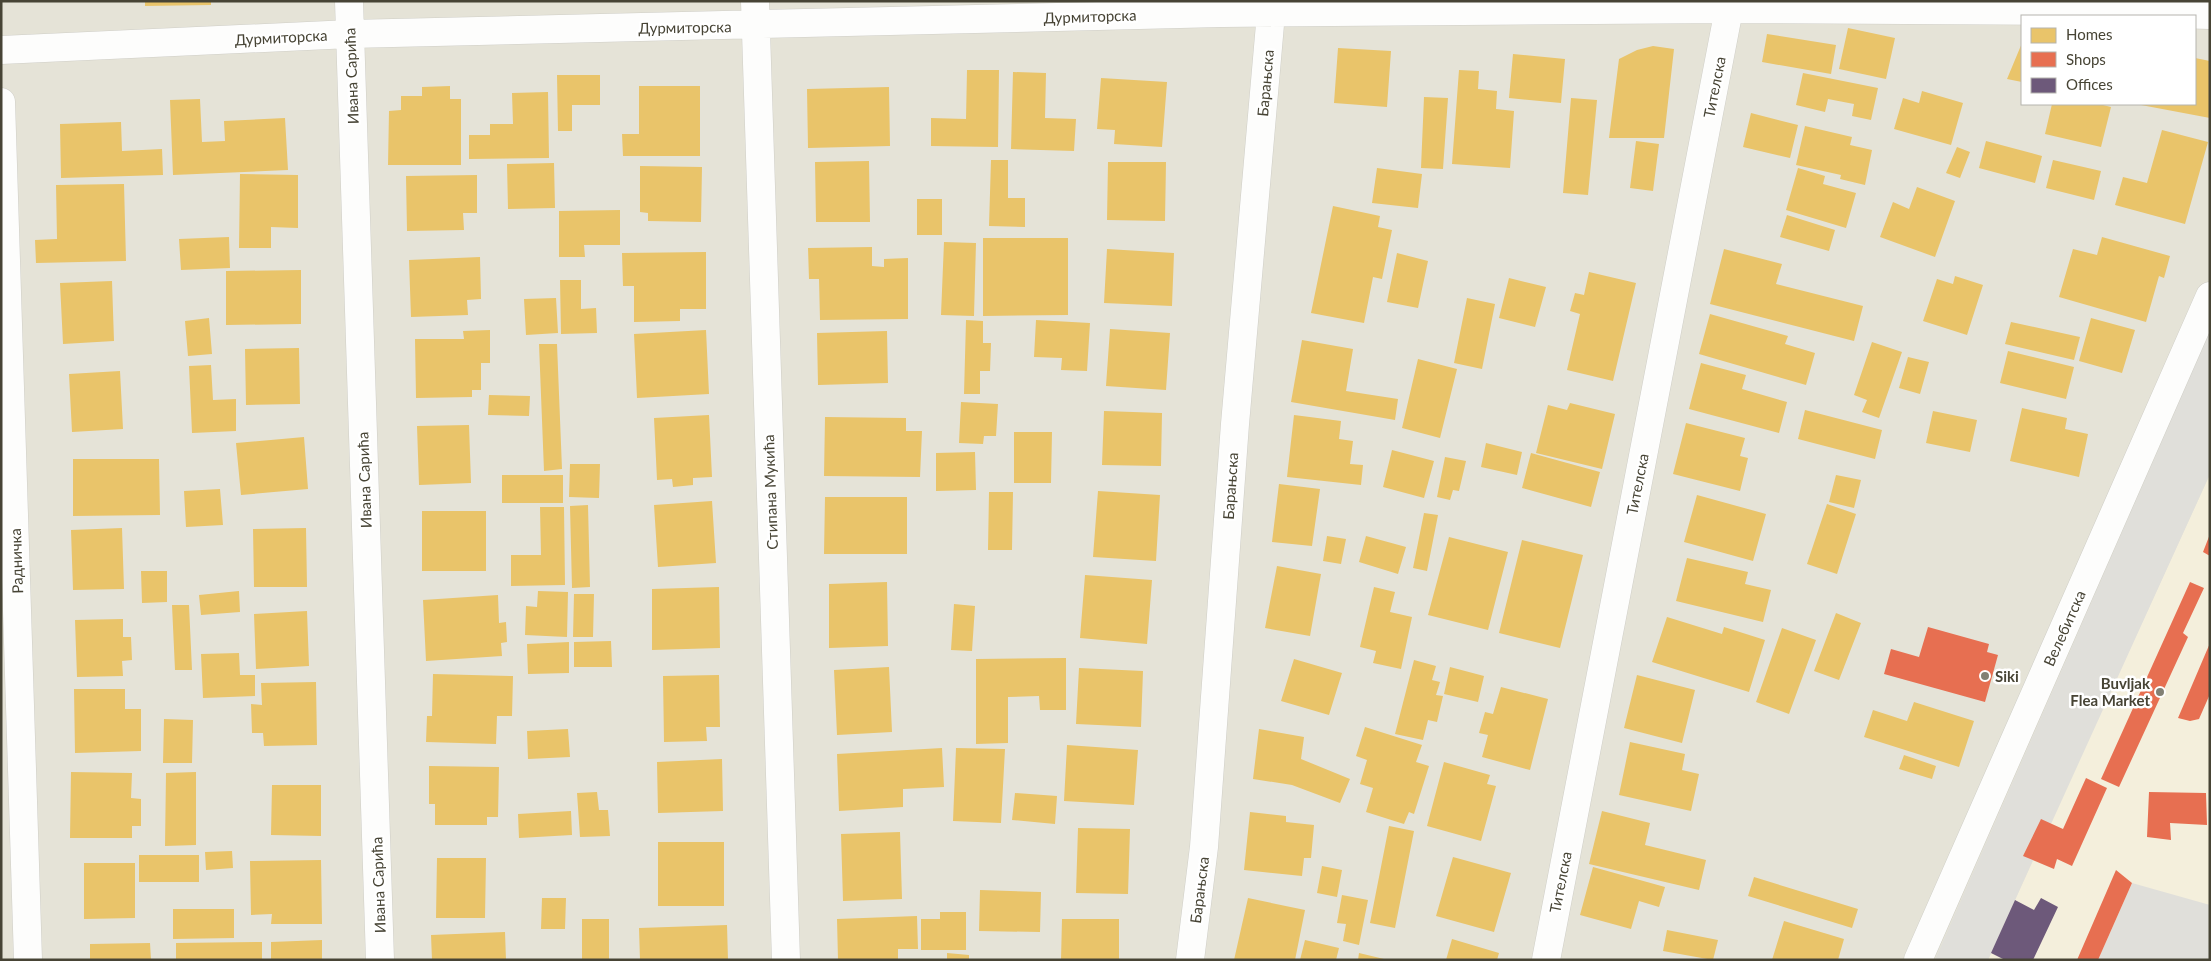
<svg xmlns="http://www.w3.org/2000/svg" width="2211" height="961" font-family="Lato,sans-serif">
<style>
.residential{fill:#e5e3d7;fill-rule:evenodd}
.commercial{fill:#f4efdc}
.parking{fill:#e0dfda}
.homes{fill:#e9c46a}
.shops{fill:#e76f51}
.offices{fill:#6d597a}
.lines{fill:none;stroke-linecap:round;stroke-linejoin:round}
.minor-casing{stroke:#cfcec7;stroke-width:29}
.tertiary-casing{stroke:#cfcec7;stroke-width:29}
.minor{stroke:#fdfdfc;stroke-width:28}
.tertiary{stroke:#fdfdfc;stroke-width:28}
.poi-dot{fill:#828074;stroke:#fff;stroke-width:2}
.labels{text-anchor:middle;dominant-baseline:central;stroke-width:5;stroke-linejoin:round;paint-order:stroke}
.street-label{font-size:15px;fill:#474435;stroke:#fff}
.poi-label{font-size:15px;font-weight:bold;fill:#474435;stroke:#fff;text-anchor:start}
</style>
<rect width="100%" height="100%" fill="#f1f0ea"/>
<!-- residential -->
<path class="residential" d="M1 1H2210V960H1ZM2022 16H2195V104H2022Z"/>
<!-- commercial -->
<path class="commercial" d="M2210 474V960H1988L2015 900Z"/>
<!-- parking -->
<path class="parking" d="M2210 331V474L2051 824 2041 820 2023 855 2033 860 1988 960H1935Z
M2132 883 2210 905V960H2098Z"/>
<!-- homes -->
<path class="homes" d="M145 1H211V5L145 6Z
M1848 28 1895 38 1886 79 1839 69Z
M1767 34 1836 45 1831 74 1762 62Z
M2022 43V82L2007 79Z
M1653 46 1674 49 1664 138H1609L1619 59 1637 50Z
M1338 48 1391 51 1387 107 1334 103Z
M1513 54 1565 59 1561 103 1509 98Z
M2195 58 2210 61V118L2141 105 2195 104Z
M967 70H999L998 147 931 146V118L966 119Z
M1459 70 1479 71 1478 89 1497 91 1496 109 1514 111 1510 168 1452 164Z
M1013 72 1046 73 1045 118 1076 119 1074 151 1011 149Z
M1803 73 1878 88 1871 120 1852 116 1854 104 1828 99 1825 112 1796 105Z
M557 75H600V105H572V131H558Z
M1101 78 1167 82 1162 147 1114 144 1115 130 1097 129Z
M450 86V99H461V165H388L389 111 401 110V96H422V87Z
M639 86H700V156H623L622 134H639Z
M889 87 890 146 808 148 807 89Z
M1922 91 1963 103 1951 145 1894 129 1903 98 1919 103Z
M548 92 549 158 469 159V135H490V124H513L512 93Z
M1424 97 1448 98 1443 169 1421 168Z
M1571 98 1597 100 1588 195 1563 193Z
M200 99 202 142 225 141 224 121 285 118 288 170 173 175 170 100Z
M2052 104H2099L2111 107 2101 147 2045 134Z
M1751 113 1798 125 1790 158 1743 147Z
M121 122 122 151 162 149 163 175 61 178 60 124Z
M1805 126 1852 137 1850 145 1872 150 1865 185 1840 179 1841 175 1796 165Z
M2162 130 2208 142 2185 224 2115 205 2123 177 2147 183Z
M1636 141 1659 144 1653 191 1630 188Z
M1986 141 2042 156 2035 183 1979 168Z
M1957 147 1970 152 1960 178 1946 173Z
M991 160H1008V198H1025V227L989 226Z
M2053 160 2101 171 2094 200 2046 188Z
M869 161 870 222H816L815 162Z
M1108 162H1166L1165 221 1107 220Z
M554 163 555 208 508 209 507 164Z
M640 166 702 167 701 222 648 221V213L640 212Z
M1377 168 1422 174 1418 208 1372 203Z
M1798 168 1825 176 1823 184 1856 193 1846 228 1786 210Z
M240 174 298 175V228L271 227V248H239Z
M477 175V213H463L464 230 407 231 406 176Z
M124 184 126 261 36 263 35 240 57 239 56 185Z
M1917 187 1955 201 1935 257 1880 237 1893 202 1909 209Z
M917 199H942V235H917Z
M1333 206 1380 216 1378 227 1392 230 1382 279 1373 277 1364 323 1311 313Z
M620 210V245H584L585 257H559V211Z
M1787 215 1835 230 1829 251 1780 237Z
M229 237 230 268 181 270 179 239Z
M2102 237 2170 256 2164 278 2159 276 2146 322 2059 297 2073 249 2097 255Z
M983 238H1068V315L983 316Z
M944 242 976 243 974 316 941 315Z
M872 247V266L884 267V259L908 258V319L820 320 819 279H809L808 248Z
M1107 249 1174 253 1172 306 1104 303Z
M1724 249 1782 264 1776 284 1863 306 1854 341 1710 304Z
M706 252V309H680V321L634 322V286H623L622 253Z
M1397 253 1428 261 1418 308 1387 302Z
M480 257 481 299 467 300 468 315 411 317 409 260Z
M301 270V324L226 325V271Z
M1589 272 1636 283 1613 381 1567 370 1580 314 1570 311 1575 293 1584 295Z
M1955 276 1983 285 1967 335 1923 321 1937 279 1953 284Z
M1509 278 1546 287 1535 327 1499 318Z
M560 280H581V309L596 308 597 333 561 334Z
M112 281 114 341 63 344 60 283Z
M556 298 558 333 526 335 524 299Z
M1467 298 1495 304 1482 369 1454 363Z
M1710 314 1788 336 1785 344 1815 353 1806 385 1699 354Z
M209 318 212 354 188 356 185 321Z
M2091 318 2135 330 2122 373 2079 361Z
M966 320 983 321V343H991L990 371H980V394H964Z
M1036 320 1090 323 1087 371 1061 370 1062 358 1034 357Z
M2011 322 2080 337 2074 360 2005 344Z
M1110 329 1170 333 1166 390 1106 386Z
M490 330V363H481V390H472V397L416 398 415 339H464L463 331Z
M706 330 709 394 637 398 634 334Z
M887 331 888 383 818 385 817 333Z
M1302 340 1353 349 1346 391 1398 399 1395 420 1291 402Z
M1872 342 1902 352 1879 418 1862 412 1867 400 1854 395Z
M539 344H557L562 469 544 471Z
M299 348 300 404 246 405 245 349Z
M2008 351 2074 367 2066 399 2000 383Z
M1908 357 1929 362 1920 394 1899 388Z
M1418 359 1457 369 1440 438 1402 428Z
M1701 363 1746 375 1742 389 1787 402 1779 433 1689 409Z
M211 365 213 400 236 399V431L192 433 189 366Z
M120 371 123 429 72 432 69 374Z
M489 395 530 396 529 416 488 415Z
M961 402 998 404 996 436H984L983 444 959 443Z
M1570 403 1615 414 1602 469 1536 453 1548 405 1567 410Z
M2022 408 2067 418 2065 429 2088 434 2079 477 2010 461Z
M1805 410 1882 430 1875 459 1798 439Z
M1104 411 1162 413 1161 466 1102 465Z
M1933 411 1977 420 1970 452 1926 443Z
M709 415 712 477 693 478V485L673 487 672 479 657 480 654 418Z
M1294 415 1341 421 1339 439 1353 441 1350 464 1363 465 1361 485 1287 477Z
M825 417 906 418V431H922L920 477 824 476Z
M1686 423 1745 438 1740 456 1748 458 1740 491 1673 474Z
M469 425 471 483 419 485 417 426Z
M1014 432H1052L1051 483H1014Z
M304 437 308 489 241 495 236 443Z
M1486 443 1522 452 1517 475 1481 467Z
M1392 450 1434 461 1424 498 1383 487Z
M975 452 976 490 936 491V453Z
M1531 453 1600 472 1591 507 1522 488Z
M1445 457 1466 461 1459 491 1453 490 1450 500 1437 497Z
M73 459H159L160 515 73 516Z
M570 464H600L599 498 569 497Z
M502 475H563V503H502Z
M1836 475 1861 480 1854 508 1829 502Z
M1279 484 1320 489 1312 546 1272 542Z
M220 489 223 525 186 527 184 491Z
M1098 491 1160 495 1156 561 1093 557Z
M989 492H1013L1012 550H988Z
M1697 495 1766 514 1753 561 1684 542Z
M825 497H907V554H824Z
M712 501 716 563 658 567 654 505Z
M1827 504 1856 514 1837 574 1807 564Z
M588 505 590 587 572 588 570 506Z
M540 507H564L565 585 511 586V555H541Z
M422 511H486V571H422Z
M1424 513 1438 515 1427 571 1413 568Z
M122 528 124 589 73 590 71 530Z
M306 528 307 587H254L253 529Z
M1327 536 1346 539 1341 564 1323 561Z
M1366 536 1406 547 1398 574 1359 562Z
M1449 537 1508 552 1488 630 1428 615Z
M1522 540 1583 555 1560 648 1499 633Z
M1687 558 1748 572 1745 584 1771 590 1763 622 1676 601Z
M1277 566 1321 574 1310 636 1265 628Z
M141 571H167V602L142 603Z
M1085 575 1152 580 1147 644 1080 638Z
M887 582 888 646 829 648V584Z
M719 587 720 648 652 650V589Z
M1374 587 1395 592 1390 612 1412 617 1401 669 1373 663 1376 651 1360 647Z
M239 591 240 612 201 615 199 595Z
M538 591 568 592 567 637 525 635 526 606 537 607Z
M574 594H594L593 637H573Z
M498 595 499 623 506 622 507 642 501 643 502 656 426 661 423 600Z
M954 604 975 606 972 651 951 650Z
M172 605H189L192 670H175Z
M307 611 309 666 256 669 254 614Z
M1836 613 1861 623 1839 680 1814 671Z
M1667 617 1722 634 1724 627 1765 640 1749 692 1652 662Z
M123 619V637H131L132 660 122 661 123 676 77 677 75 620Z
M1782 628 1816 640 1789 714 1756 702Z
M611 641 612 667H574V642Z
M569 642V673L528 674 527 644Z
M239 653 240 675H255V696L203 698 201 654Z
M1066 658V710H1040L1039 696 1008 697V743L976 744V659Z
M1294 659 1342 673 1329 715 1281 701Z
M1414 660 1436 666 1432 680 1440 682 1436 695 1443 696 1437 722 1428 720 1423 740 1395 734Z
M889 667 892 732 837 735 834 670Z
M1450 667 1484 676 1478 702 1444 694Z
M1079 668 1143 671 1141 727 1076 724Z
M433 674 513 676 512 716H497L496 744 426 742 427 716H432Z
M719 675 720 727H706L707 741 664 742 663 676Z
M1637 675 1695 690 1682 743 1624 728Z
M316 682 317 745 264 746 263 733H252L251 704 262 705 261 683Z
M1501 687 1548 699 1530 770 1482 757 1488 735 1479 733 1485 712 1493 714Z
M74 689H125V709H141V751L75 753Z
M1914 702 1974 721 1959 767 1864 737 1873 710 1907 721Z
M164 719 193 720 192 763H163Z
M1365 727 1422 745 1416 762 1429 766 1414 814 1409 812 1404 824 1366 812 1373 788 1360 784 1367 760 1356 756Z
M568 729 570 757 528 759 527 731Z
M1259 729 1304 737 1301 759 1350 779 1340 803 1292 785 1253 779Z
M1630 742 1685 754 1682 770 1699 774 1691 811 1619 795Z
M1067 745 1138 750 1134 805 1064 801Z
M942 748 944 787 903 789V807L839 811 837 754Z
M956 748 1005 749 1001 823 953 821Z
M1904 755 1936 766 1932 779 1899 769Z
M722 759 723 811 658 813 657 762Z
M1444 762 1490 775 1487 784 1496 786 1481 841 1427 826Z
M429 766 499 767 498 817H487V825H435V804H429Z
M71 772 132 773 131 798 141 799V826H132V838H70Z
M196 772V845L165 846 166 773Z
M272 785H321V836L271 835Z
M597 792 599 810H608L610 836 580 837 577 793Z
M1015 793 1057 796 1055 824 1012 820Z
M571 811 572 835 519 838 518 814Z
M1602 811 1650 823 1645 845 1706 860 1699 890 1589 864Z
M1250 812 1286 816V822L1314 825 1311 858H1304L1302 876 1244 870Z
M1389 826 1414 831 1395 928 1370 923Z
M1078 828 1130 829 1128 894 1076 893Z
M900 832 902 899 843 901 841 834Z
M658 842H724V906H658Z
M232 851 233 868 206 870 205 852Z
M139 855H199V882H139Z
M1453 857 1511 873 1494 932 1436 916Z
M437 858H486L485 918H436Z
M321 860 322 924H271L272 914 251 915 250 861Z
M84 863H135V918L84 919Z
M1322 866 1342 870 1337 897 1317 893Z
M1593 867 1665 887 1659 907 1639 901 1631 929 1580 915Z
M1754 877 1858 909 1852 928 1748 896Z
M980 890 1041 892 1040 932 979 931Z
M1342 895 1368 900 1359 945 1343 941 1346 924 1337 923Z
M542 898H566L565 929H541Z
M1248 898 1305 910 1295 960H1234Z
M173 909H234V938L173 939Z
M940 912H966V950H921V919H940Z
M917 916 918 949H898V960H838L837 919Z
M582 919H609V960H582Z
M1062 919H1119V960H1061Z
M1784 921 1844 939 1838 960H1772Z
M727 925 728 960H640L639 928Z
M1667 930 1718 940 1713 960 1663 951Z
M505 932 506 960H432L431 935Z
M1452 939 1499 953 1497 960H1446Z
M322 940V960H271V942Z
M1305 940 1339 948 1336 960H1300Z
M262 942V960H176V943Z
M150 943 151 960H90V944Z
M947 953 969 955V960H947Z
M1359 953 1384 959V960H1358Z"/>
<!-- shops -->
<path class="shops" d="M2210 534V556L2203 552Z
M2190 582 2204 588 2183 633 2188 637 2119 787 2101 779Z
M1928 627 1989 644 1987 652 1998 655 1985 702 1884 674 1891 649 1919 657Z
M2210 643V694L2199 719 2190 721 2178 718Z
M2086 778 2107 788 2072 866 2057 859 2054 869 2023 856 2041 819 2063 829Z
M2149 792 2206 793 2207 825 2170 823 2171 840 2147 837Z
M2116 870 2132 883 2098 960H2077Z"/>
<!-- offices -->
<path class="offices" d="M2041 898 2058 907 2033 960H2005L1991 953 2015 900 2034 910Z"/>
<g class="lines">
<!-- minor casing -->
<g class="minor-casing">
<path id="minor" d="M349 1 380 960
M755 1 786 960
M1 50 350 34 1221 13 1729 9 2062 11 2210 15
M1 102 28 960
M1190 960 1204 847 1235 424 1271 13
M1546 960 1729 9"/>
</g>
<!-- tertiary casing -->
<g class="tertiary-casing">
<path id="tertiary" d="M1918 960 2210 296"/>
</g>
<!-- minor -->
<use href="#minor" class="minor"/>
<!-- tertiary -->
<use href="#tertiary" class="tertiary"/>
</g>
<!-- markers -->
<g class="poi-dot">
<circle cx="1985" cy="676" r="5"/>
<circle cx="2160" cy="692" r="5"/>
</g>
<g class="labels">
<!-- street labels -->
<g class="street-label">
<text transform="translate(1090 16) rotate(-2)">Дурмиторска</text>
<text transform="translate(685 27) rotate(-1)">Дурмиторска</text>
<text transform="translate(281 37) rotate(-3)">Дурмиторска</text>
<text transform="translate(351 76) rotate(-92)">Ивана Сарића</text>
<text transform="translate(1265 83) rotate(-85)">Барањска</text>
<text transform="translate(1714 87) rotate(-79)">Тителска</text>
<text transform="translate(364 480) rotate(-92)">Ивана Сарића</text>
<text transform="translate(1637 484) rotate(-79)">Тителска</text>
<text transform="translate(1230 486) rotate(-86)">Барањска</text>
<text transform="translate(770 492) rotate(-92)">Стипана Мукића</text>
<text transform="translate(16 561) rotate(-92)">Радничка</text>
<text transform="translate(2064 628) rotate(-66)">Велебитска</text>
<text transform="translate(1560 882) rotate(-79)">Тителска</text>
<text transform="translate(378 885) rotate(-92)">Ивана Сарића</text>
<text transform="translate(1199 890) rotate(-83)">Барањска</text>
</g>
<!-- poi labels -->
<g class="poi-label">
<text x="1995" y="676">Siki</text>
<text x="2150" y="683" text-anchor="end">Buvljak<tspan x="2150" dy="17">Flea Market</tspan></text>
</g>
</g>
<!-- border -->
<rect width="2211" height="961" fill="none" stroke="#474435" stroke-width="5"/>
<!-- legend -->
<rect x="2021" y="15" width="175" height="90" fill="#ffffff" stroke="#b5b4ae"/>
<rect x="2031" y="28" width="25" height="15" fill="#e9c46a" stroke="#b5b4ae"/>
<text x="2066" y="40" font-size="15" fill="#474435">Homes</text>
<rect x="2031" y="52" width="25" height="15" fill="#e76f51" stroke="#b5b4ae"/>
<text x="2066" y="65" font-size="15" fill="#474435">Shops</text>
<rect x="2031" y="78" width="25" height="15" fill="#6d597a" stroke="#b5b4ae"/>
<text x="2066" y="90" font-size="15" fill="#474435">Offices</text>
</svg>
